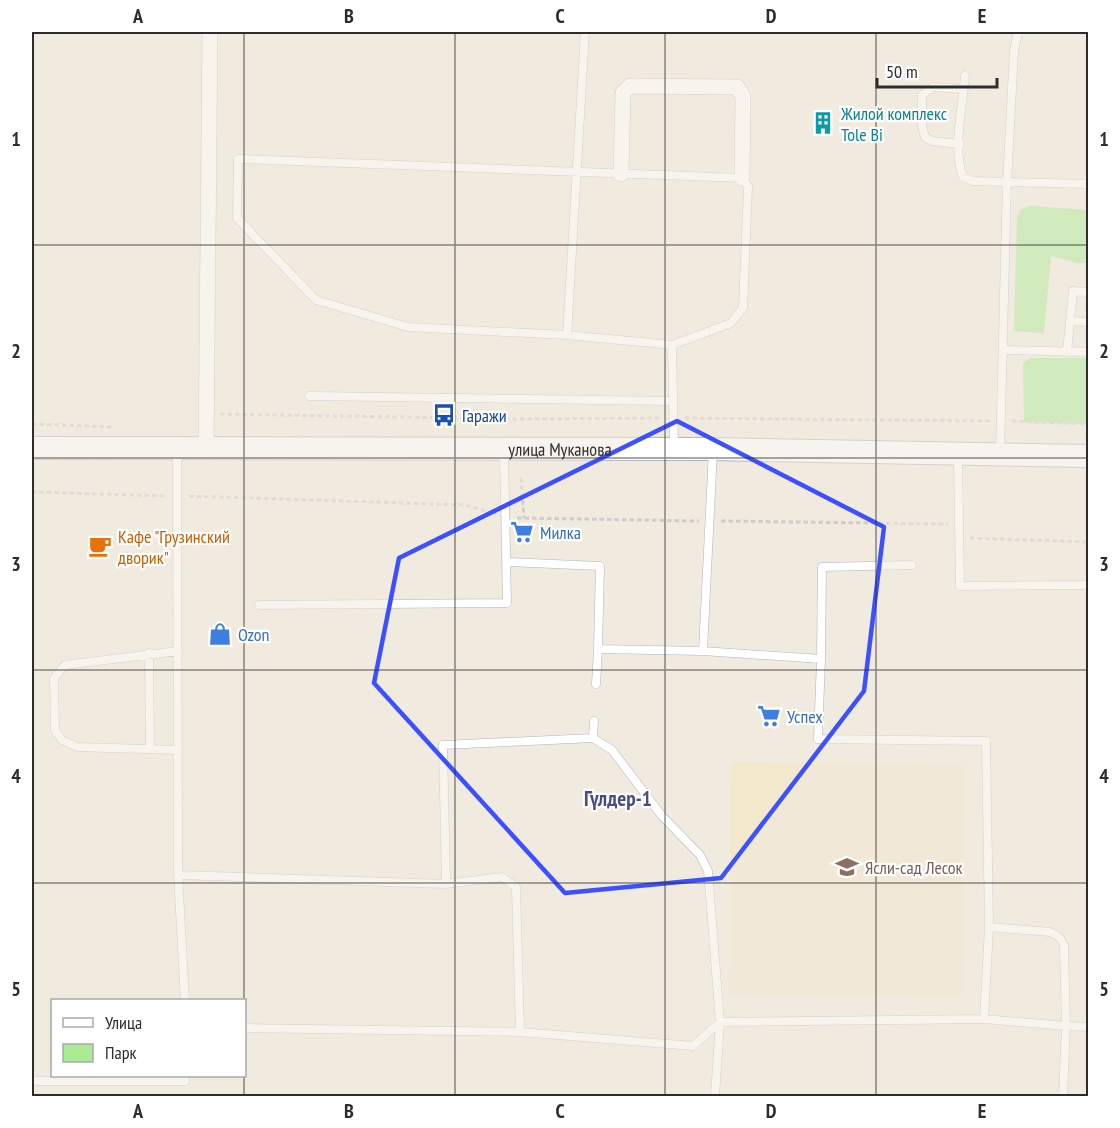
<svg xmlns="http://www.w3.org/2000/svg" width="1120" height="1128" font-family="'PT Sans Narrow',sans-serif">
<style>
.education{fill:#f2e9cd}
.green{fill:#aceb96}
.lines{fill:none;stroke-linecap:round;stroke-linejoin:round}
.service-casing{stroke:#b2b3c2;stroke-width:9}
.minor-casing{stroke:#b2b3c2;stroke-width:16}
.secondary-casing{stroke:#b2b3c2;stroke-width:24}
.path{stroke:#cdcdcd;stroke-width:3;stroke-dasharray:4.5 3;stroke-linecap:butt}
.service{stroke:#fff;stroke-width:8}
.minor{stroke:#fff;stroke-width:15}
.secondary{stroke:#fff;stroke-width:22}
.marked{fill:none;stroke:#3c50ff;stroke-width:4.5;stroke-linejoin:round}
.grid{fill:none;stroke:#2d2d2d;stroke-width:1.5;stroke-opacity:0.55}
.labels{text-anchor:middle;dominant-baseline:central;stroke-width:4.5;stroke-linejoin:round;paint-order:stroke}
.culture-label{font-size:18px;fill:#0d838f;stroke:#fff;text-anchor:start}
.transit-label{font-size:18px;fill:#164399;stroke:#fff;text-anchor:start}
.street-label{font-size:18px;fill:#2d2d2d;stroke:#fff}
.shop-label{font-size:18px;fill:#366cbe;stroke:#fff;text-anchor:start}
.food-label{font-size:18px;fill:#c56008;stroke:#fff;text-anchor:start}
.education-label{font-size:18px;fill:#785e54;stroke:#fff;text-anchor:start}
.quarter-label{font-size:21px;font-weight:bold;fill:#484e83;stroke:#fff}
.neatline{fill:none;stroke:#2d2d2d;stroke-width:2}
.grid-label{font-size:20px;text-anchor:middle;font-weight:bold;fill:#2d2d2d}
</style>
<rect width="100%" height="100%" fill="#f0eadf"/>
<!-- education -->
<path class="education" d="M731 762 965 765 962 997 729 994Z"/>
<!-- green -->
<path class="green" d="M1030 206 1088 210V263H1077L1051 256 1044 333 1014 331 1017 218 1020 210Z
M1031 358H1088V424L1024 422 1023 363Z"/>
<g class="lines">
<!-- service casing -->
<g class="service-casing">
<path id="service" d="M965 76C963 106 952 148 963 177L972 181 1088 184
M960 144 932 141 925 137 922 126V95L933 87 964 89
M238 159 742 178 748 186 743 308 731 323 672 345 567 335 408 327 316 300 237 218Z
M1070 321 1088 322
M567 335 585 32
M672 345 674 446
M1003 350 1088 352
M1067 352 1073 291 1088 292
M309 396 672 401
M177 450 178 875 185 1000
M1000 453 1007 182 1014 51 1018 32
M958 457 960 586 1088 585
M507 562 600 566 598 649 703 651 713 451
M259 605 507 603 504 451
M178 651 65 665 54 678 55 730 62 740 77 747 178 750
M703 651 821 659 822 567 912 565
M149 653 150 749
M821 659 818 739 986 741 989 927
M596 684 598 649
M593 738 612 750 662 816 700 855 708 871 720 1022 715 1096
M178 875 446 884 443 745 593 738 594 721
M446 884 502 877 516 887 520 1032
M984 1019 1066 1026 1063 1096
M244 1028 520 1032 693 1046 720 1022 984 1019 989 927 1050 932 1059 937 1064 945 1066 1026 1088 1027
M32 1081H185V1076"/>
</g>
<!-- minor casing -->
<g class="minor-casing">
<path id="minor" d="M621 174 623 93 630 86 737 87 743 96 742 178
M206 449 210 32"/>
</g>
<!-- secondary casing -->
<g class="secondary-casing">
<g id="secondary">
<path id="s1" d="M32 448 713 449 1088 456"/>
</g>
</g>
<!-- path -->
<path class="path" d="M220 414 516 419 663 418
M685 418 990 421
M1012 421 1088 424
M32 424 114 427
M521 478 524 518
M32 492 167 496
M189 496 465 505 496 514
M517 518 699 521
M721 521 948 524
M970 538 1088 542"/>
<!-- service -->
<use href="#service" class="service"/>
<!-- minor -->
<use href="#minor" class="minor"/>
<!-- secondary -->
<use href="#secondary" class="secondary"/>
</g>
<!-- marked area -->
<path d="M0 0H1120V1128H0ZM677 421 884 527 864 691 721 878 565 893 374 683 399 558Z" fill="#f0eadf" fill-opacity=".55" fill-rule="evenodd"/>
<path class="marked" d="M677 421 884 527 864 691 721 878 565 893 374 683 399 558Z"/>
<!-- grid -->
<path class="grid" d="M244 32V1000M455 32V1096M665 32V1096M876 32V1096M32 245H1088M32 458H1088M32 670H1088M32 883H1088M244 1076V1096"/>
<!-- icons -->
<defs>
<g id="building-bare" transform="scale(1.8)"><path d="M-4-6H4V6H1V3H-1V6H-4ZM-2.5-4.3h1.7v1.8h-1.7ZM.8-4.3h1.7v1.8H.8ZM-2.5-1h1.7V.8h-1.7ZM.8-1h1.7V.8H.8Z" fill="#0f9aa8" stroke="#fff" stroke-width="2.5" paint-order="stroke"/></g>
<g id="bus-bare" transform="scale(1.8)"><path d="M-5-6H5V4H4V6H2V4H-2V6H-4V4H-5ZM-3.5-4V0h7V-4ZM-3.5 1.2v1.5H-2V1.2ZM2 1.2v1.5H3.5V1.2Z" fill="#1a4fb4" stroke="#fff" stroke-width="2.5" paint-order="stroke"/></g>
<g id="supermarket-bare" transform="scale(1.8)"><path d="M-6-5.5h2.5l.6 2H6L4.5 2H-2.5L-4.4-4H-6ZM-1.5 3.2a1.3 1.3 0 1 0 .1 0ZM3 3.2a1.3 1.3 0 1 0 .1 0Z" fill="#3f7fe0" stroke="#fff" stroke-width="2.5" paint-order="stroke"/></g>
<g id="cafe-bare" transform="scale(1.8)"><path d="M-5.5-4.5H6V0H3Q3 3.5 0 3.5H-2.5Q-5.5 3.5-5.5 0ZM3-3.2v2h1.7v-2ZM-6 4.5H4V6H-6Z" fill="#e8710a" stroke="#fff" stroke-width="2.5" paint-order="stroke"/></g>
<g id="shop-bare" transform="scale(1.8)"><path d="M-5-2.5h2.3a2.7 3.5 0 0 1 5.4 0H5L5.5 6h-11ZM-1.5-2.5h3a1.5 2.3 0 0 0-3 0Z" fill="#3f7fe0" stroke="#fff" stroke-width="2.5" paint-order="stroke"/></g>
<g id="school-bare" transform="scale(1.8)"><path d="M0-5L7-2L0 1L-7-2ZM-4 1L0 2.5L4 1V4Q0 6-4 4Z" fill="#8d6e63" stroke="#fff" stroke-width="2.5" paint-order="stroke"/></g>
</defs>
<g fill-rule="evenodd">
<use href="#building-bare" x="823" y="123"/>
<use href="#bus-bare" x="444" y="415"/>
<use href="#supermarket-bare" x="522" y="532"/>
<use href="#cafe-bare" x="100" y="546"/>
<use href="#shop-bare" x="220" y="634"/>
<use href="#supermarket-bare" x="769" y="716"/>
<use href="#school-bare" x="847" y="867"/>
</g>
<g class="labels">
<!-- culture labels -->
<g class="culture-label">
<text x="841" y="113">Жилой комплекс<tspan x="841" dy="21">Tole Bi</tspan></text>
</g>
<!-- transit labels -->
<g class="transit-label">
<text x="462" y="415">Гаражи</text>
</g>
<!-- street labels -->
<g class="street-label">
<text stroke="none"><textPath href="#s1" startOffset="528">улица Муканова</textPath></text>
</g>
<!-- shop labels -->
<g class="shop-label">
<text x="540" y="532">Милка</text>
<text x="238" y="634">Ozon</text>
<text x="787" y="716">Успех</text>
</g>
<!-- food labels -->
<g class="food-label">
<text x="118" y="536">Кафе "Грузинский<tspan x="118" dy="21">дворик"</tspan></text>
</g>
<!-- education labels -->
<g class="education-label">
<text x="865" y="867">Ясли-сад Лесок</text>
</g>
<!-- quarter labels -->
<g class="quarter-label">
<text x="618" y="798">Гүлдер-1</text>
</g>
</g>
<!-- border -->
<rect width="1120" height="1128" fill="none" stroke="#ffffff" stroke-width="66"/>
<!-- legend -->
<rect x="51" y="999" width="195" height="78" fill="#ffffff" stroke="#ababab" stroke-width="1.5"/>
<rect x="63" y="1018" width="30" height="9" fill="#ffffff" stroke="#ababab" stroke-width="1.5"/>
<text x="105" y="1029" font-size="18" fill="#2d2d2d">Улица</text>
<rect x="63" y="1044" width="30" height="18" fill="#aceb96" stroke="#ababab" stroke-width="1.5"/>
<text x="105" y="1059" font-size="18" fill="#2d2d2d">Парк</text>
<!-- scale -->
<path d="M877 78v9h120v-9" fill="none" stroke="#2d2d2d" stroke-width="3"/>
<text x="886" y="78" font-size="18" fill="#2d2d2d" stroke="#ffffff" stroke-width="4.5" paint-order="stroke">50 m</text>
<rect x="33" y="33" width="1054" height="1062" class="neatline"/>
<g class="grid-label">
<text x="138" y="23">A</text>
<text x="349" y="23">B</text>
<text x="560" y="23">C</text>
<text x="771" y="23">D</text>
<text x="982" y="23">E</text>
<text x="16" y="146">1</text>
<text x="1104" y="146">1</text>
<text x="16" y="358">2</text>
<text x="1104" y="358">2</text>
<text x="16" y="571">3</text>
<text x="1104" y="571">3</text>
<text x="16" y="783">4</text>
<text x="1104" y="783">4</text>
<text x="16" y="996">5</text>
<text x="1104" y="996">5</text>
<text x="138" y="1118">A</text>
<text x="349" y="1118">B</text>
<text x="560" y="1118">C</text>
<text x="771" y="1118">D</text>
<text x="982" y="1118">E</text>
</g>
</svg>
